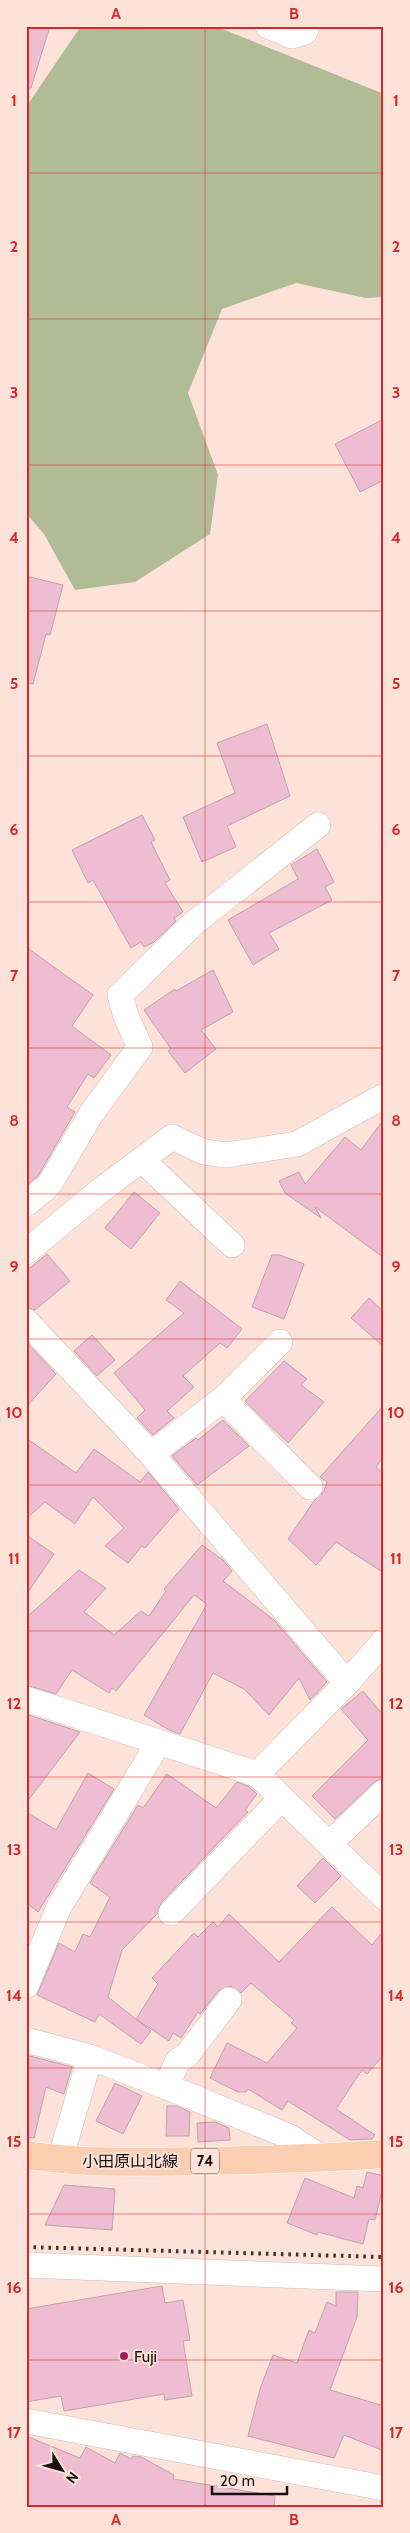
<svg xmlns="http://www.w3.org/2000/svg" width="410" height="2533" font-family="Cabin,'Noto Sans JP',sans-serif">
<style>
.green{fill:#b1bc97}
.building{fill:#efbdd2;stroke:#bca3ad}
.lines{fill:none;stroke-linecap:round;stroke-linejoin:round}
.minor-casing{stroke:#d4bbb1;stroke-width:26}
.major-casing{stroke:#fff;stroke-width:29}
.minor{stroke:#fff;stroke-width:25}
.major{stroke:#fbceb2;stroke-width:28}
.rail{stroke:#3d322d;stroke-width:4;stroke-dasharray:2.5 5;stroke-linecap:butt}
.grid{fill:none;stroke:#d62828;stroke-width:1;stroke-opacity:0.55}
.poi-dot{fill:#a51a5f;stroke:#fce2d8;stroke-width:2}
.labels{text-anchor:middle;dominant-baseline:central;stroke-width:4;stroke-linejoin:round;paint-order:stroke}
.shield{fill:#fce2d8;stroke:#5c4f49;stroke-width:1}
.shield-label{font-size:15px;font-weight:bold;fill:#18100c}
.street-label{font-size:16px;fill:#18100c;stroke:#fce2d8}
.poi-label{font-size:16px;fill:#18100c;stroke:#fce2d8;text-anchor:start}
.neatline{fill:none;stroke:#d62828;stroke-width:2}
.grid-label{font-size:16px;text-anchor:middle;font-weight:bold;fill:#d62828}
</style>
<rect width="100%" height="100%" fill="#fce2d8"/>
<!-- green -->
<path class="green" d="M81 26H215L384 94V297L366 298 296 283 222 309 188 393 218 475 210 534 135 582 75 590 44 534 26 513V107Z"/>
<!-- building -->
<path class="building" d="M26 26H50L31 88H26Z
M384 419V480L360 492 335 444Z
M26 576 63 585 50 635 46 634 33 684 26 683Z
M267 724 290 796 227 826 236 847 202 862 183 817 235 793 217 743Z
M142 815 155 840 151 842 170 880 165 883 183 912 174 918 176 921 154 942 144 947 141 942 131 948 93 880 88 883 72 850Z
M317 849 334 882 325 887 332 900 269 933 279 949 253 965 228 920 298 879 291 865Z
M26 947 93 995 72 1026 111 1055 94 1078 88 1074 67 1107 75 1112 38 1176 26 1185Z
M213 970 233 1012 201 1030 216 1049 185 1073 168 1051 171 1049 144 1010 175 989 176 991Z
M384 1119V1258L315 1207 321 1218 285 1193 279 1181 299 1172 305 1184 345 1137 361 1150Z
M134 1192 160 1213 131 1249 105 1228Z
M47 1254 70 1281 35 1310 26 1307V1271Z
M272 1255H280L304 1264 284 1319 252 1307Z
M180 1281 242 1329 227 1348 220 1343 183 1376 194 1387 167 1411 174 1418 153 1435 137 1418 145 1410 114 1373 184 1313 166 1300Z
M369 1298 384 1312V1347L351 1318Z
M92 1335 115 1360 97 1376 74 1351Z
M26 1342 56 1374 26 1407Z
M284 1361 307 1379 301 1385 324 1402 288 1443 245 1401Z
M384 1405V1456L376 1467 384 1474V1573L336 1542 316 1565 288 1539 314 1501 324 1491 327 1482 320 1477Z
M223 1420 249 1446 197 1485 172 1456 196 1438 198 1440Z
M26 1438 76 1473 94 1449 140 1482 148 1472 179 1509 145 1548 142 1546 128 1563 105 1546 124 1528 93 1497 75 1524 45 1502 26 1519Z
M26 1535 54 1554 26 1595Z
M202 1545 223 1560 232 1571 223 1581 274 1620 327 1682 310 1700 299 1678 269 1715 244 1689 213 1673 180 1734 169 1730 144 1715 207 1604 194 1595 116 1691 112 1688 109 1693 72 1670 56 1694 26 1685V1618L79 1570 106 1588 84 1612 114 1635 141 1611 149 1616 166 1591 164 1589Z
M363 1691 384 1716V1778L374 1782 335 1819 312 1796 368 1740 341 1709Z
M26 1714 80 1732 26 1803Z
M88 1773 114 1789 38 1912 26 1902V1812L56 1830Z
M167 1774 216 1808 237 1782 248 1786 257 1794 245 1810 248 1812 161 1903 157 1914 122 1950 108 1997 151 2031 141 2044 99 2014 95 2022 37 1995 59 1943 75 1952 83 1934 90 1937 110 1897 90 1883 138 1805 143 1808Z
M323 1858 341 1876 315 1903 297 1886Z
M332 1907 372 1945 384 1930V2055L367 2074 362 2070 336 2109 375 2135 372 2139 350 2140 288 2101 282 2110 248 2089 246 2092H238L210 2078 227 2043 267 2063 297 2028 291 2023 294 2020 251 1983 241 1993 230 1986 218 1991 200 2014 198 2012 181 2038 173 2033 169 2041 136 2019 158 1984 152 1978 194 1933 198 1937 213 1922 218 1927 229 1914 279 1962Z
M26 2055 72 2067 64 2094 46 2087 34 2138 26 2137Z
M115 2083 142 2096 123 2134 96 2121Z
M167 2106H177L190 2112 189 2136H166Z
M215 2122 229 2128 230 2140 198 2142 197 2123Z
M367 2172 384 2176V2183L375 2220 369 2219 363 2244 318 2232 317 2235 287 2223 305 2178 354 2198 357 2186 363 2188Z
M64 2185 115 2189 112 2230 45 2225Z
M162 2286 165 2303 183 2300 190 2340 183 2341 192 2396 165 2400 164 2394 64 2411 61 2396 26 2402V2309Z
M336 2292H358L357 2317 330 2390 384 2406V2451L344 2435 334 2458 248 2436 260 2389 273 2355 297 2363 309 2330 315 2333 327 2302 336 2306Z
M26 2436 80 2458 86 2447 115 2463 120 2453 131 2459 133 2456 141 2457 174 2475 173 2479 275 2496 274 2507H26Z"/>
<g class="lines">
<!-- minor casing -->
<g class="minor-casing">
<path id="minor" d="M268 26 292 36 305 32 307 26
M142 1160 232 1245
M26 1204 49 1185 91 1114 140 1047 126 1016 120 995 194 923 318 825
M26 1252 101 1190 172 1137 204 1152 226 1155 297 1144 384 1096
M26 1321 151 1454 347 1683
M223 1399 310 1487
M151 1454 223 1399 280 1342
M26 1699 257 1774 384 1897
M257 1774 347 1683 384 1641
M329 1844 384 1792
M171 1913 282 1798
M26 1986 59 1907 159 1742
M26 2040 90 2057 195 2098 288 2136 322 2158
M166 2086 178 2061 187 2055 229 2000
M60 2160 90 2057
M26 2265 384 2279
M26 2421 384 2488"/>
</g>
<!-- major casing -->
<g class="major-casing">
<path id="major" d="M26 2155C85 2164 145 2162 205 2161 265 2160 324 2158 384 2154"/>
</g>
<!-- minor -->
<use href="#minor" class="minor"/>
<!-- major -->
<use href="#major" class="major"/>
<!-- rail -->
<path class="rail" d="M26 2247 384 2257"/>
</g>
<!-- grid -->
<path class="grid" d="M205 26V2507M26 173H384M26 319H384M26 465H384M26 611H384M26 756H384M26 902H384M26 1048H384M26 1194H384M26 1339H384M26 1485H384M26 1631H384M26 1777H384M26 1922H384M26 2068H384M26 2214H384M26 2360H384"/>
<!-- markers -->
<circle class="poi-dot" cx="124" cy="2356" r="5"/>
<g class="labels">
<!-- shield labels -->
<rect class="shield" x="191" y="2148.5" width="28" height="25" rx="4"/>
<g class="shield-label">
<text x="205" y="2161">74</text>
</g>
<!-- street labels -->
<g class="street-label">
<text x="130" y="2161">小田原山北線</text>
</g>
<!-- poi labels -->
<g class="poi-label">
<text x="134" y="2356">Fuji</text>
</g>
</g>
<!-- border -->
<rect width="410" height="2533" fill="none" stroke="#fce2d8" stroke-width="55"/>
<!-- north arrow -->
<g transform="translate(62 2470) rotate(127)" stroke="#fce2d8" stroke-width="4" paint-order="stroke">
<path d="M0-4L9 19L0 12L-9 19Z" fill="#18100c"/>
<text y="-8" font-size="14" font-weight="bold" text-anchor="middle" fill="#18100c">N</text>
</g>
<!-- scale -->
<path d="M212 2486v8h75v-8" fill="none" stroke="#18100c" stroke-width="2.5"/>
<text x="220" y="2486" font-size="15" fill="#18100c" stroke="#fce2d8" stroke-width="4" paint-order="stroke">20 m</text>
<rect x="28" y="28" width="354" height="2478" class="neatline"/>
<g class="grid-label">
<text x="116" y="19">A</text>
<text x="294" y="19">B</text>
<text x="14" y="106">1</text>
<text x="396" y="106">1</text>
<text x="14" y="252">2</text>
<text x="396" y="252">2</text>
<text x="14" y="398">3</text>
<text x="396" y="398">3</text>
<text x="14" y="543">4</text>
<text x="396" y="543">4</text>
<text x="14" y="689">5</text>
<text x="396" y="689">5</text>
<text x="14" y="835">6</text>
<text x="396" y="835">6</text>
<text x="14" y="981">7</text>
<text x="396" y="981">7</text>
<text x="14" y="1126">8</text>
<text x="396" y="1126">8</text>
<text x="14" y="1272">9</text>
<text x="396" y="1272">9</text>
<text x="14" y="1418">10</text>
<text x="396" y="1418">10</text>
<text x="14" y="1564">11</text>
<text x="396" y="1564">11</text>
<text x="14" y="1709">12</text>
<text x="396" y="1709">12</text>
<text x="14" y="1855">13</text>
<text x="396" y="1855">13</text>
<text x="14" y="2001">14</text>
<text x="396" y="2001">14</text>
<text x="14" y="2147">15</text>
<text x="396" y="2147">15</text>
<text x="14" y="2293">16</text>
<text x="396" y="2293">16</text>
<text x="14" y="2438">17</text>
<text x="396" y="2438">17</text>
<text x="116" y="2525">A</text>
<text x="294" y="2525">B</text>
</g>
</svg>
